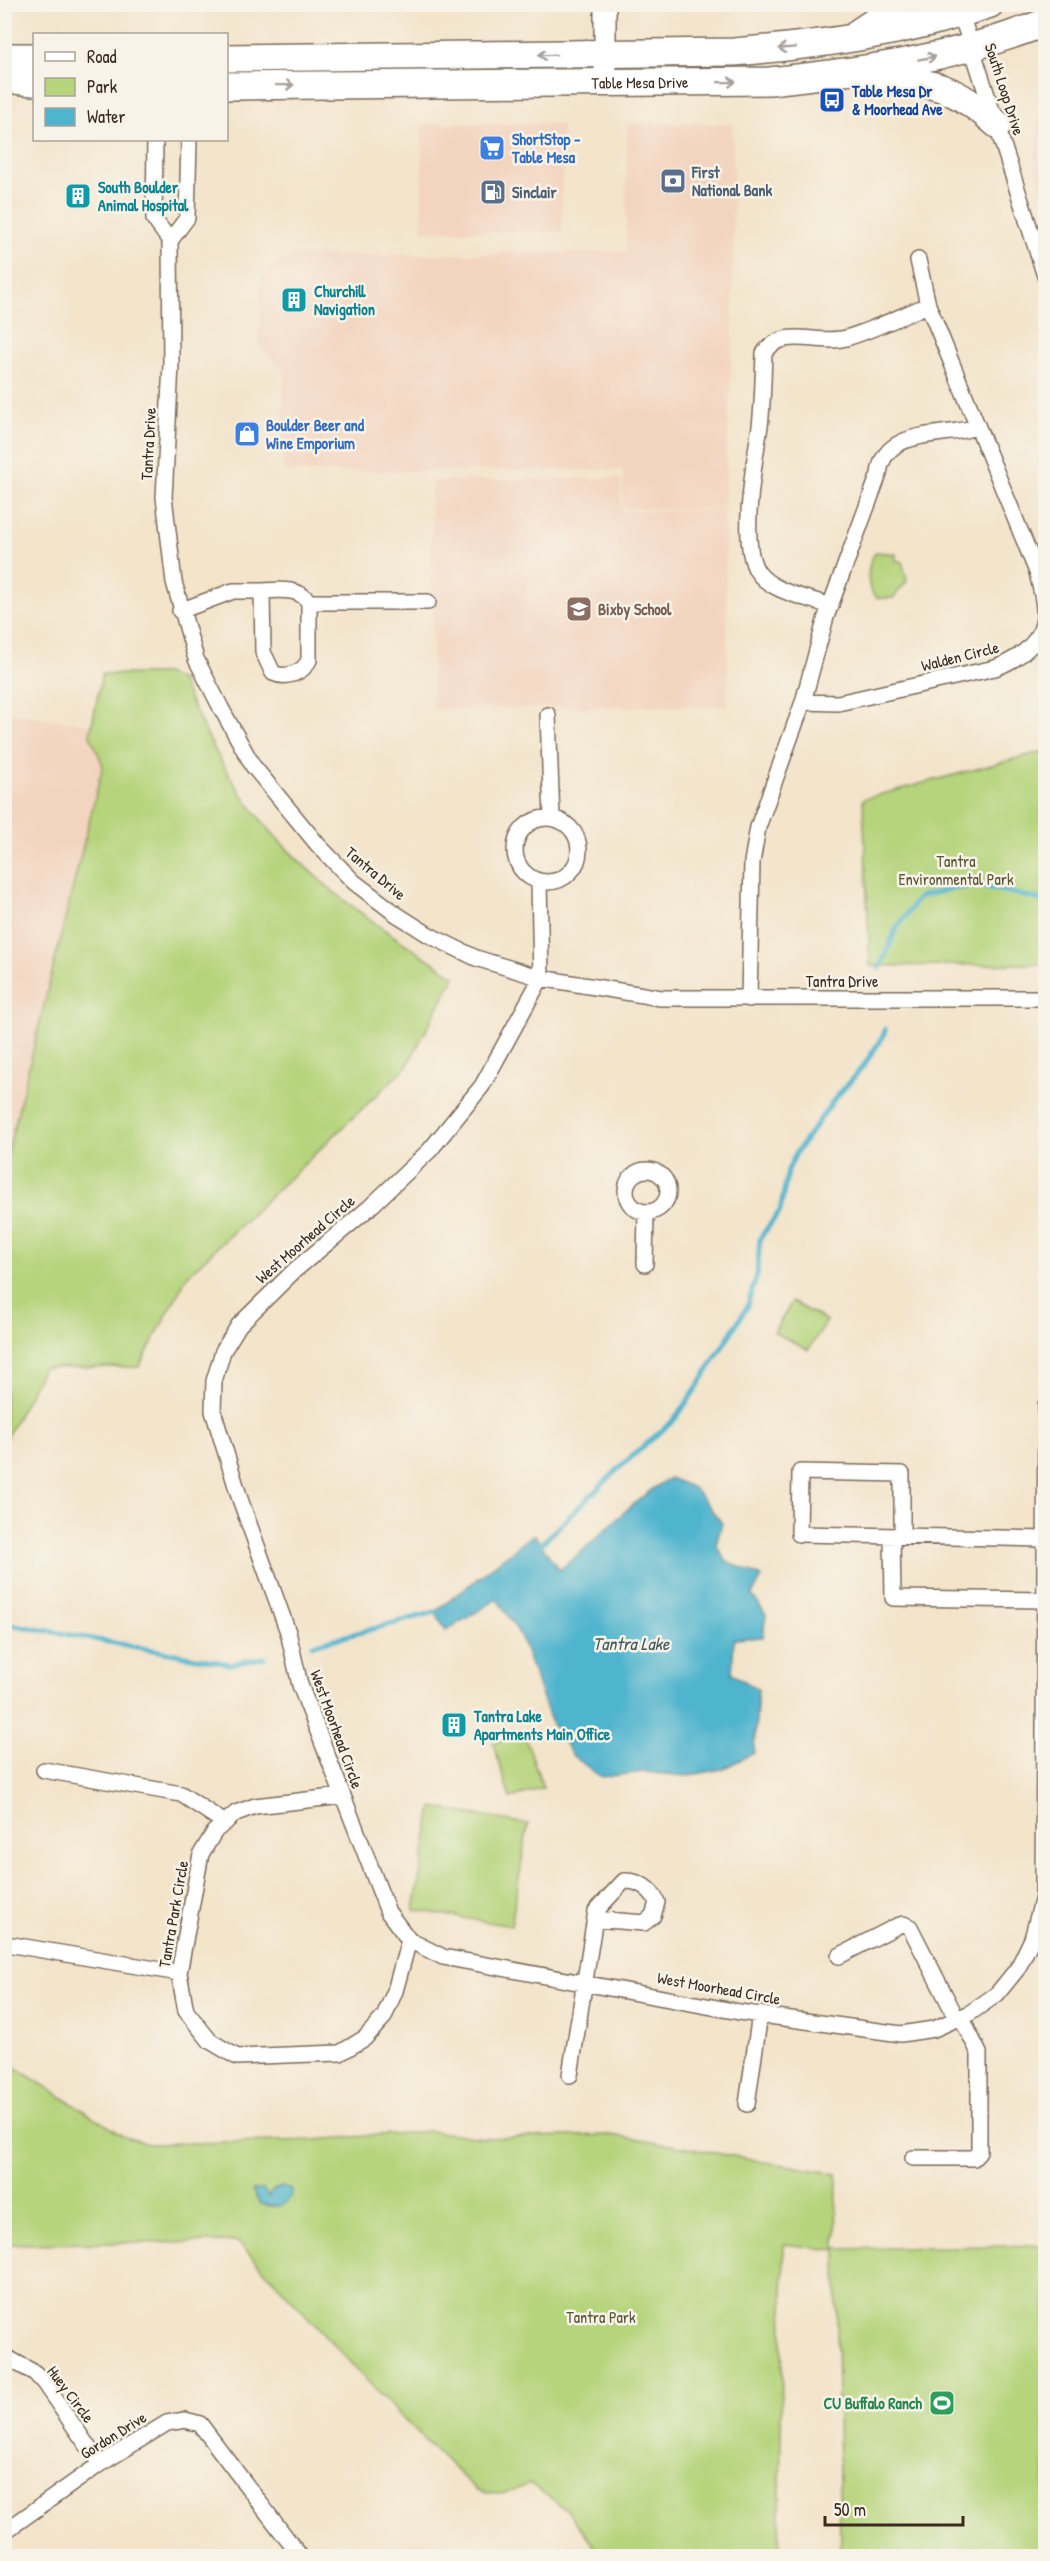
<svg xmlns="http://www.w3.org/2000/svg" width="1050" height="2561" font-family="'Patrick Hand',sans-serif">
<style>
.built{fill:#f3d4bf}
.green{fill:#b5d47b;stroke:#787f4c;stroke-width:1.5}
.water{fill:#4fb4ce;stroke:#456f76;stroke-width:1.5}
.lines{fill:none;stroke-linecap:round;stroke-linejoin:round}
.stream{stroke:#4fb4ce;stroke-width:5}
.street-casing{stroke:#7b6b5a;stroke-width:18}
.secondary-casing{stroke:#7b6b5a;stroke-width:24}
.highway-casing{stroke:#7b6b5a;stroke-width:30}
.street{stroke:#fff;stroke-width:15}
.secondary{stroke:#fff;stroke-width:21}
.highway{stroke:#fff;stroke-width:27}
.oneway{stroke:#a79f9a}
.labels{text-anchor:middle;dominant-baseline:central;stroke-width:5;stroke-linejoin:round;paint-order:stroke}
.street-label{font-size:16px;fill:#3b2a1e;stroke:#f7f3e8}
.transit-label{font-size:16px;font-weight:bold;fill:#164399;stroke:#f7f3e8;text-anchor:start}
.shop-label{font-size:16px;font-weight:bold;fill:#366cbe;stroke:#f7f3e8;text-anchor:start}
.service-label{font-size:16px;font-weight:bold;fill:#4e5e75;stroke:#f7f3e8;text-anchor:start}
.culture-label{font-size:16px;font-weight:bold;fill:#0d838f;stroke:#f7f3e8;text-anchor:start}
.education-label{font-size:16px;font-weight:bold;fill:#785e54;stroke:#f7f3e8;text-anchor:start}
.park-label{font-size:16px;fill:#5a5435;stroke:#f7f3e8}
.leisure-label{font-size:16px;font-weight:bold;fill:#27864d;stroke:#f7f3e8;text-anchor:end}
.water-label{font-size:18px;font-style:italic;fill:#425a5c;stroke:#f7f3e8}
</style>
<rect width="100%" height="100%" fill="#f7f3e8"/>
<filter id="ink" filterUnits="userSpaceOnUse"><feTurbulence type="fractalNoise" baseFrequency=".0167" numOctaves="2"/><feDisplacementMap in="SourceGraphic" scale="12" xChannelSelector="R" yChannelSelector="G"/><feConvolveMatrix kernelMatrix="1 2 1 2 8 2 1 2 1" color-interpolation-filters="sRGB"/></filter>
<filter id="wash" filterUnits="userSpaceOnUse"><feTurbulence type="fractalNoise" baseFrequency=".008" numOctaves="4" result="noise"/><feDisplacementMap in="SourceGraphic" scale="24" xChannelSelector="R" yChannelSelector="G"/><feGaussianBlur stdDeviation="1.35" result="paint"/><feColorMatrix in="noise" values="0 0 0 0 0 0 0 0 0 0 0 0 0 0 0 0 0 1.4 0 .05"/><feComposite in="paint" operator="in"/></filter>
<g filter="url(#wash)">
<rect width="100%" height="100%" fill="#f3e4ca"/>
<!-- built -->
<path class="built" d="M1042 91H1046L1045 200 1034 163Z
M627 123 733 124V334L724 509H623V470L283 472 284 370 259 345 261 280 270 267 290 256 626 252Z
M422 124H562V232L422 231Z
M621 478 622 511 725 510 728 706 433 709 431 481Z
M5 712 92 725 90 735 103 765 5 1164Z"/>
<!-- green -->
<path class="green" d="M876 552 896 554V561H902L907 581 893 598H877C864 589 867 563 876 552Z
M102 674H166L180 680C199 718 216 757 241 793 295 872 375 926 455 976L407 1066 188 1275 139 1367 43 1368 5 1441V1164L103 765 90 735Z
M1045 751V964L870 966 863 799Z
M792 1302 827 1321 808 1350 774 1332Z
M524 1733 543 1788 510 1798 493 1743Z
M432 1807 528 1824 511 1926 414 1910Z
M5 2061 125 2137 149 2144 315 2140 431 2131 483 2138 611 2135 837 2174 836 2249 1045 2245V2556H840L836 2250 784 2244 779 2556H602L566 2509 529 2483C511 2495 495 2497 475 2489L388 2403 238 2242 5 2244Z"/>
<!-- water -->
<path class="water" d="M670 1478 694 1488 722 1523 716 1545 726 1561 762 1577 752 1595 766 1615 763 1637 734 1639 732 1674 758 1689 754 1753 722 1769 686 1776 644 1772 601 1777 573 1756 552 1724 520 1635 497 1599 446 1631 435 1612 534 1534 559 1570C598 1541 629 1501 670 1478Z
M282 2187 292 2190C290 2208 275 2208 260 2204L252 2191 263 2189 269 2197 272 2190Z"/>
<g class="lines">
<!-- stream -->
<path class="stream" d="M880 968 896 929 919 897 951 889 982 886 1046 901
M541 1544 620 1467 674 1420 696 1389 747 1307 757 1275 760 1238 780 1211 788 1170 796 1153 833 1101 864 1065 884 1035 885 1029
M4 1623 230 1664 264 1658
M313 1645 435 1612"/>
</g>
</g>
<g filter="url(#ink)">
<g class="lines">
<!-- street casing -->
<g class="street-casing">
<path id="street" d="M961 14 1046 279
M155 140 154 219 170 241
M189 140 187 218 170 241 171 365 164 497 174 582 196 659 221 708 253 766 318 845 354 882 396 914 429 935 476 958 541 978 661 998H1046
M262 591C278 590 299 587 309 602
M831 606C809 598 770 592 757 571 739 542 755 459 760 426 763 402 763 377 764 353 784 325 817 346 846 338 873 330 901 316 928 305
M180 611 233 591H262L263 652 273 673C286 679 303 673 309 660V602H428
M803 702 838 703 995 668C1014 661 1037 647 1043 624 1047 609 1040 587 1037 572L928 305 918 260
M548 715 552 818
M515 850a32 32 0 1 1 64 0a32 32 0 1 1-64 0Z
M539 881 541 978 482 1086 430 1150 369 1208 295 1270 239 1325 223 1351 214 1381 213 1411 240 1499 288 1632 300 1685 388 1912 409 1940 443 1957 739 2012 901 2034 934 2029 970 2013 997 1994 1018 1968 1032 1939 1043 1897 1046 1404
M749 999 752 862 758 827 803 702 826 617 879 474C884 427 943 438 977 427
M626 1191a21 21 0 1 1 42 0a21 21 0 1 1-42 0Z
M645 1264 646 1212
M892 1536 893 1598 1044 1600
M902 1536V1474L800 1472 799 1534 1045 1539
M44 1770 181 1794 225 1823
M342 1796 255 1806 236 1813 215 1831 201 1854 179 1973 186 2011 210 2041 237 2057 340 2053 365 2038 384 2017 395 1991 409 1940
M13 1945 179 1973
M839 1956 897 1926 903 1924 910 1927 957 2019
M570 2075 596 1911 624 1881C639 1880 651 1889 657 1902L653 1916 644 1923 595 1919
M747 2104 760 2014
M913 2158H974L979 2151V2053L961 2017
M4 2356 35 2373 44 2383 100 2464
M4 2532 100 2464 167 2423 185 2420 200 2424 300 2556"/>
</g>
<!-- secondary casing -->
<g class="secondary-casing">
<path id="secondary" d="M605 4V82"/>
</g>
<!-- highway casing -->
<g class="highway-casing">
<g id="highway">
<path d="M859 32 901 4"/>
<path d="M4 57H34"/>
<path d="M226 58 734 52C821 45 907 33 990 4"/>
<path d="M871 76C933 84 949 82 998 125"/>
<path d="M4 79 34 82"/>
<path id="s1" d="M226 86 770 81C864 71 957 58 1046 22"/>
</g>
</g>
<!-- street -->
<use href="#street" class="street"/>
<!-- secondary -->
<use href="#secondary" class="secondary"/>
<!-- highway -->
<use href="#highway" class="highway"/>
</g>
<!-- one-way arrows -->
<defs><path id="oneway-shaft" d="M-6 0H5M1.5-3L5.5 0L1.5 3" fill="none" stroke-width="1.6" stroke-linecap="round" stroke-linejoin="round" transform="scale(1.5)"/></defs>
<g class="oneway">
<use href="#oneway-shaft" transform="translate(787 48) rotate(176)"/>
<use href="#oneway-shaft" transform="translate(547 55) rotate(179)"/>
<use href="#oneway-shaft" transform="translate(927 58) rotate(-10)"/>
<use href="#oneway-shaft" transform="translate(727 82) rotate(-1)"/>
<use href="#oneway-shaft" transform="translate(285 85) rotate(-1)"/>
</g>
</g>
<!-- icons -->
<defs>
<g id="bus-square" transform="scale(1.35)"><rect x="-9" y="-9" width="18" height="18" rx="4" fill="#1a4fb4" stroke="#f7f3e8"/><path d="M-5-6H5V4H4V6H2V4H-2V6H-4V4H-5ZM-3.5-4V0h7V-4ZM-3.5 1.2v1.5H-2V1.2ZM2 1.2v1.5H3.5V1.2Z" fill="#fff"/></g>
<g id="supermarket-square" transform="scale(1.35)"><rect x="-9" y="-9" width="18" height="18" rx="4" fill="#3f7fe0" stroke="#f7f3e8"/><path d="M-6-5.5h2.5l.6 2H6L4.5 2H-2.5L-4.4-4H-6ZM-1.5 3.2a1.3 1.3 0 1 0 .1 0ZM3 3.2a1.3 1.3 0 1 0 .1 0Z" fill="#fff"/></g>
<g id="bank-square" transform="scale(1.35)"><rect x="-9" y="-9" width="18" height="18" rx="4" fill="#5c6f8a" stroke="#f7f3e8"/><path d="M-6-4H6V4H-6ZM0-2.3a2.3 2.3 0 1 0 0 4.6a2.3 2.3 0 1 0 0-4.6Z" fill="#fff"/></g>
<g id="fuel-square" transform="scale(1.35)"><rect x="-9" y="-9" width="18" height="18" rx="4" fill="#5c6f8a" stroke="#f7f3e8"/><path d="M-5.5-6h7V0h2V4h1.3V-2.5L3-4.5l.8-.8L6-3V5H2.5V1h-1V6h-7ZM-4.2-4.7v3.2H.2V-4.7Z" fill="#fff"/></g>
<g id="building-square" transform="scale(1.35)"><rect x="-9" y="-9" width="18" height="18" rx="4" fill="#0f9aa8" stroke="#f7f3e8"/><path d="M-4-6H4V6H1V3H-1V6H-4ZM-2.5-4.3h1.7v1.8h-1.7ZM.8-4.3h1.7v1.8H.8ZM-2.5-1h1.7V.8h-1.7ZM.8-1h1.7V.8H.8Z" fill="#fff"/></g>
<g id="shop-square" transform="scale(1.35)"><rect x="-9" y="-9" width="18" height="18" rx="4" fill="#3f7fe0" stroke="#f7f3e8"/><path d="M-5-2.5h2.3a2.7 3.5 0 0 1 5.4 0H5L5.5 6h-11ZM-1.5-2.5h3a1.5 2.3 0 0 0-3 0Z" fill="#fff"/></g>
<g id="school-square" transform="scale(1.35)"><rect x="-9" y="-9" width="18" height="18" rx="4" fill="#8d6e63" stroke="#f7f3e8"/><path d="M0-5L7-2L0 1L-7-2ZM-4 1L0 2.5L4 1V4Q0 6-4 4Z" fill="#fff"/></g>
<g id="stadium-square" transform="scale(1.35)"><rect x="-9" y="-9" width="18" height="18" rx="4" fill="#2e9e5b" stroke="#f7f3e8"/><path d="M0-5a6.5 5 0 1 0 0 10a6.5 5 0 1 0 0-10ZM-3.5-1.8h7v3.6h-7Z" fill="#fff"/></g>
</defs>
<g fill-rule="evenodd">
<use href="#bus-square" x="832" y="100"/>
<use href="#supermarket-square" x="492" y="148"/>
<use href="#bank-square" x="673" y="181"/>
<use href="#fuel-square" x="493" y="192"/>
<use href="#building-square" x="78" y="196"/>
<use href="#building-square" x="294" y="300"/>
<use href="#shop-square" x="247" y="434"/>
<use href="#school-square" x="579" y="609"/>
<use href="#building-square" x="454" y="1725"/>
<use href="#stadium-square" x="942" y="2403"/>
</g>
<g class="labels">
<!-- street labels -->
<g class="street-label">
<text stroke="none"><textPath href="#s1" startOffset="414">Table Mesa Drive</textPath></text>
<text transform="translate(1005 89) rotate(72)">South Loop Drive</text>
<text transform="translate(148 444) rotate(-87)">Tantra Drive</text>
<text transform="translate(960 656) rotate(-14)">Walden Circle</text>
<text transform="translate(376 873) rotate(40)">Tantra Drive</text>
<text x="842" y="981">Tantra Drive</text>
<text transform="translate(305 1239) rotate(-41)">West Moorhead Circle</text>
<text transform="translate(337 1729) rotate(70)">West Moorhead Circle</text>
<text transform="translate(173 1914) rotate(-80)">Tantra Park Circle</text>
<text transform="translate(719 1988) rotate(10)">West Moorhead Circle</text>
<text transform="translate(71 2394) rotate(53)">Huey Circle</text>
<text transform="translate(113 2435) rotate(-32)">Gordon Drive</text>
</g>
<!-- transit labels -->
<g class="transit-label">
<text x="852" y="91">Table Mesa Dr<tspan x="852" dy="18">&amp; Moorhead Ave</tspan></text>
</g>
<!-- shop labels -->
<g class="shop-label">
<text x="512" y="139">ShortStop -<tspan x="512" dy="18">Table Mesa</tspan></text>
<text x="266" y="425">Boulder Beer and<tspan x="266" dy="18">Wine Emporium</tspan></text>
</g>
<!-- service labels -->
<g class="service-label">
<text x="692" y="172">First<tspan x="692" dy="18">National Bank</tspan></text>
<text x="512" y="192">Sinclair</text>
</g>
<!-- culture labels -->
<g class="culture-label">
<text x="98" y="187">South Boulder<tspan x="98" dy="18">Animal Hospital</tspan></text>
<text x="314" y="291">Churchill<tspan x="314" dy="18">Navigation</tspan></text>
<text x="474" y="1716">Tantra Lake<tspan x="474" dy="18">Apartments Main Office</tspan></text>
</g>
<!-- education labels -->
<g class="education-label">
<text x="598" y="609">Bixby School</text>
</g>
<!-- park labels -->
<g class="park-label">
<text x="956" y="861">Tantra<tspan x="956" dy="18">Environmental Park</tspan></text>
<text x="601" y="2317">Tantra Park</text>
</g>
<!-- leisure labels -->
<g class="leisure-label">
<text x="922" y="2403">CU Buffalo Ranch</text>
</g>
<!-- water labels -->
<g class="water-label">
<text x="631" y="1643">Tantra Lake</text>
</g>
</g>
<!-- margin -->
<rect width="1050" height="2561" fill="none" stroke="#f7f3e8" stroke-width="24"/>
<!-- legend -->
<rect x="33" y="33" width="195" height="108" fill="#f7f3e8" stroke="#aca397" stroke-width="1.5"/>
<rect x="45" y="52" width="30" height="9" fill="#ffffff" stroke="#aca397" stroke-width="1.5"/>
<text x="87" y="63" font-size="18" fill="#3b2a1e">Road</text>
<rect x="45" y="78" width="30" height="18" fill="#b5d47b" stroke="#aca397" stroke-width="1.5"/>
<text x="87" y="93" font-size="18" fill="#3b2a1e">Park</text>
<rect x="45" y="108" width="30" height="18" fill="#4fb4ce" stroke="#aca397" stroke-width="1.5"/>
<text x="87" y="123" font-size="18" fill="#3b2a1e">Water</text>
<!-- scale -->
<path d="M825 2516v9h138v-9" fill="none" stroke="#3b2a1e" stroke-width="3"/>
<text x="834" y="2516" font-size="18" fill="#3b2a1e" stroke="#f7f3e8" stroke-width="4.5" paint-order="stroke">50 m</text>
</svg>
